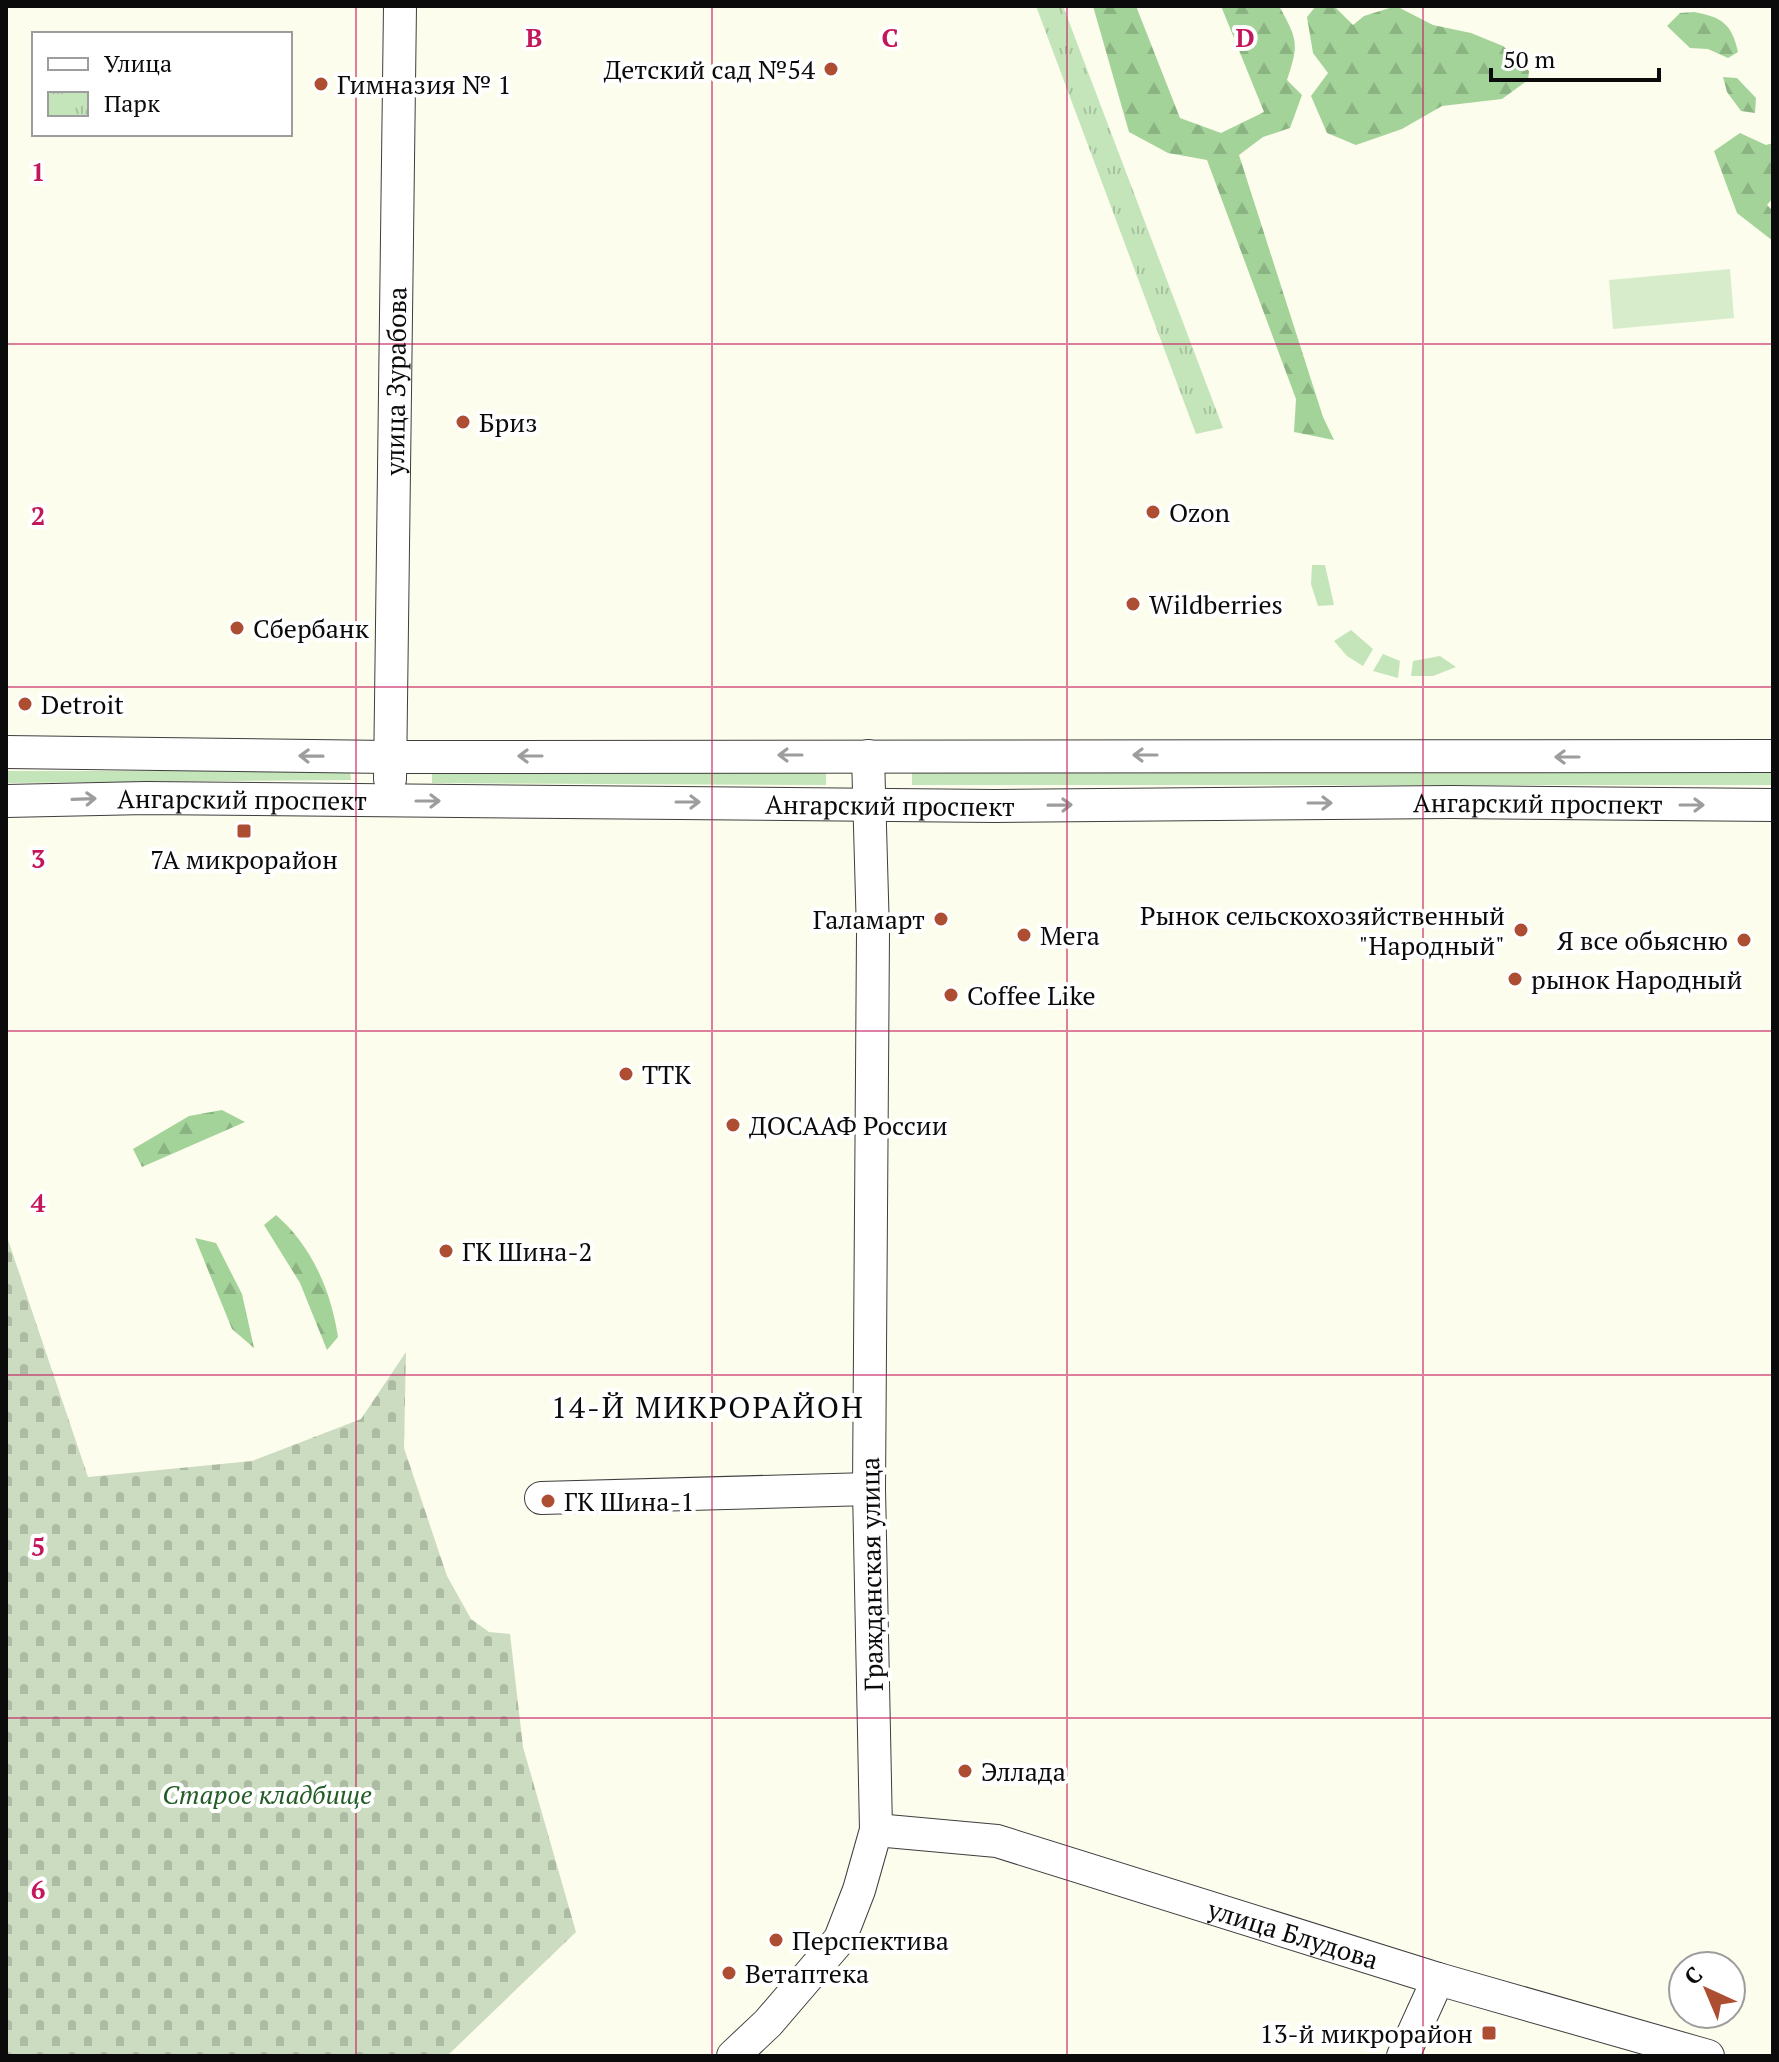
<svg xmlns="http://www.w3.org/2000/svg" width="1779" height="2062" font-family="'PT Serif',serif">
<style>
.grass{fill:#c4e4b9}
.forest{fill:url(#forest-firs)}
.cemetery{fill:url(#cemetery-stones)}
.park{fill:url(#park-tufts)}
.pitch{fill:#d7ecca}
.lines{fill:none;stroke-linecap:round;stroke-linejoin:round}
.minor-casing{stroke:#3e3e3e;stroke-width:34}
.minor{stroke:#fff;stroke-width:32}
.oneway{stroke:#9d9d9d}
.grid{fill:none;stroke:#c2185b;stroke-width:2;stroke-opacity:0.55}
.poi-dot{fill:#ad4d32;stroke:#fff;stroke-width:3}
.labels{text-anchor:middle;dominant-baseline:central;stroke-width:8;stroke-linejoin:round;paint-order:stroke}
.poi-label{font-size:26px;fill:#0b0b0b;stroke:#fff;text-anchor:start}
.street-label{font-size:26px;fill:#0b0b0b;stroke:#fff}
.park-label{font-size:26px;font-style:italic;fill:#235c26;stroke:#fff}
.quarter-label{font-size:30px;letter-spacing:2px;fill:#0b0b0b;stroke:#fff}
.grid-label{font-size:26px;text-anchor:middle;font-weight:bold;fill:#c2185b;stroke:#fff;stroke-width:8;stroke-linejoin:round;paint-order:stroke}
</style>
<defs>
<pattern id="forest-firs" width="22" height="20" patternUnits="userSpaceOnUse" patternTransform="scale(2)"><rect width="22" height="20" fill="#a4d39a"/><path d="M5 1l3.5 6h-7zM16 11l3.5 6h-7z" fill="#8cb483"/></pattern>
<pattern id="cemetery-stones" width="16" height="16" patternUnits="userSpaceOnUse" patternTransform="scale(2)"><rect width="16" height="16" fill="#cbdcc0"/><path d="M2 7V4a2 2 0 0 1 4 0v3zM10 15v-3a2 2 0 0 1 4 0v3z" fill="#adbba4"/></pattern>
<pattern id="park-tufts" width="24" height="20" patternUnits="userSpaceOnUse" patternTransform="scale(2)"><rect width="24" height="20" fill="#c4e4b9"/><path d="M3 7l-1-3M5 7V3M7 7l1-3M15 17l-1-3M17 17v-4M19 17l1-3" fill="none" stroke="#a7c29e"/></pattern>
</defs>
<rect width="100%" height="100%" fill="#fcfdec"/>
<!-- grass -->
<path class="grass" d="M1312 565H1325L1334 605 1318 606 1311 584Z
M1351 630 1373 649 1363 666 1347 656 1334 641Z
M1383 654 1400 661 1398 678 1373 671Z
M1440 656 1456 667 1433 676H1411L1413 661Z
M432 770 826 772V785L432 783Z
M912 770 1773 772V785H912Z
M6 771H350L351 780 6 783Z"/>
<!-- forest -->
<path class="forest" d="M1093 6H1136L1180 118 1221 133 1264 112 1221 6H1279C1298 40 1299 44 1287 80L1302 95 1290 128 1263 137 1239 155 1323 417 1334 440 1294 432 1296 399 1207 160 1168 153 1129 132Z
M1316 6H1334L1353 25 1364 16 1396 6 1433 25 1471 33 1503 46 1529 71 1528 80 1502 99 1442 106 1402 129 1356 145 1327 133 1311 96 1328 73 1313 53 1307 17Z
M1694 12C1722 17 1732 24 1738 52L1728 58 1708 49 1690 48 1667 26 1680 13Z
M1723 77 1737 78 1756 98 1755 113 1741 111 1727 92Z
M1740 133 1766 145 1773 143V198L1767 205 1773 211V241L1737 213 1714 151Z
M222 1110 245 1122 142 1167 133 1149 189 1116Z
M276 1215C312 1246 331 1291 338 1337L327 1350 300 1283 264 1225Z
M195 1238 216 1243 242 1294 254 1348 232 1329Z"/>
<!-- cemetery -->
<path class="cemetery" d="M6 1234 88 1477 252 1461 361 1419 406 1352 404 1448 447 1576 471 1619 489 1632 510 1634 523 1747 576 1932 447 2056H6Z"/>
<!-- park -->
<path class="park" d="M1036 6H1063L1223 428 1196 434Z"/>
<!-- pitch -->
<path class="pitch" d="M1730 269 1734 318 1613 329 1609 280Z"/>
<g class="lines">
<!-- minor casing -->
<g class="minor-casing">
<g id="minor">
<path d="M6 752 389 757 1773 756"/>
<path id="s1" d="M390 779 400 6"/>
<path id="s2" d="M6 801 146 798 995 806 1451 802 1773 805"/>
<path d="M541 1498 869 1489"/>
<path id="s3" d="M876 1830 997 1841 1438 1979 1708 2056"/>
<path d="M733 2056 768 2023 840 1939 859 1890 876 1830 869 1489 873 933 868 756"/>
<path d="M1403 2056 1438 1979"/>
</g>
</g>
<!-- minor -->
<use href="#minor" class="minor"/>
</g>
<!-- one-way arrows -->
<defs><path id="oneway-shaft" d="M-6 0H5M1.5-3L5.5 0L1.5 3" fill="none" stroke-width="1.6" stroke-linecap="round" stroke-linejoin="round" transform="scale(2)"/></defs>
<g class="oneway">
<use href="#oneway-shaft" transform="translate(790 755) rotate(180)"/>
<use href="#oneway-shaft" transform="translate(1145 755) rotate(-180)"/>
<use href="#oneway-shaft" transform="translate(311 756) rotate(-179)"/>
<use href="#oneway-shaft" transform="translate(530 756) rotate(180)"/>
<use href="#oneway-shaft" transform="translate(1567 757) rotate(-180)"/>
<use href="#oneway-shaft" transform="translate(84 799) rotate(-2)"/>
<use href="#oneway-shaft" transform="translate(428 801)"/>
<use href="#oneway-shaft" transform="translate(688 802)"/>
<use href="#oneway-shaft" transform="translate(1320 803)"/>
<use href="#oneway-shaft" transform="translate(1060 805) rotate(-1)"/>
<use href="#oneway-shaft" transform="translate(1692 805)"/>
</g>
<!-- grid -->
<path class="grid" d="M356 6V2056M712 6V2056M1067 6V2056M1423 6V2056M6 344H1773M6 687H1773M6 1031H1773M6 1375H1773M6 1718H1773"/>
<!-- markers -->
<g class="poi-dot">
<circle cx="831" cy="69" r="8"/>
<circle cx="321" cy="84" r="8"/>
<circle cx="463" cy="422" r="8"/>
<circle cx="1153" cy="512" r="8"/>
<circle cx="1133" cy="604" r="8"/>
<circle cx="237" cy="628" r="8"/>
<circle cx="25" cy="704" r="8"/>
<rect x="236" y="823" width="16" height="16" rx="4"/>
<circle cx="941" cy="919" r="8"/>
<circle cx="1521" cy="930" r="8"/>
<circle cx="1024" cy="935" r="8"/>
<circle cx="1744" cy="940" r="8"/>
<circle cx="1515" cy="979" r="8"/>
<circle cx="951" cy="995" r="8"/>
<circle cx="626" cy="1074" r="8"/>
<circle cx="733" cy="1125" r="8"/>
<circle cx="446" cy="1251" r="8"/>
<circle cx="548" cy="1501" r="8"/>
<circle cx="965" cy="1771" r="8"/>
<circle cx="776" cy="1940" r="8"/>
<circle cx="729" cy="1973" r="8"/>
<rect x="1481" y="2025" width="16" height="16" rx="4"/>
</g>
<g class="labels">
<!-- poi labels -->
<g class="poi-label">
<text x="815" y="69" text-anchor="end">Детский сад №54</text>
<text x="337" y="84">Гимназия № 1</text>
<text x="479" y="422">Бриз</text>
<text x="1169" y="512">Ozon</text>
<text x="1149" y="604">Wildberries</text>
<text x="253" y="628">Сбербанк</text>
<text x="41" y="704">Detroit</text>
<text x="244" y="859" text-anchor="middle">7А микрорайон</text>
<text x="1505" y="915" text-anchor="end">Рынок сельскохозяйственный<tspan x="1505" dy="30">"Народный"</tspan></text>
<text x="925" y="919" text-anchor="end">Галамарт</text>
<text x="1040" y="935">Мега</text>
<text x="1728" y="940" text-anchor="end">Я все обьясню</text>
<text x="1531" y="979">рынок Народный</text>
<text x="967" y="995">Coffee Like</text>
<text x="642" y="1074">ТТК</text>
<text x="749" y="1125">ДОСААФ России</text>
<text x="462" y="1251">ГК Шина-2</text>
<text x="564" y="1501">ГК Шина-1</text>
<text x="981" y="1771">Эллада</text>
<text x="792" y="1940">Перспектива</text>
<text x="745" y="1973">Ветаптека</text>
<text x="1473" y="2033" text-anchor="end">13-й микрорайон</text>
</g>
<!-- street labels -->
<g class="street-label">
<text stroke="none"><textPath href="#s1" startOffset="398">улица Зурабова</textPath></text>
<text stroke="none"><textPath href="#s2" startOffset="236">Ангарский проспект</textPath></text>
<text stroke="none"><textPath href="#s2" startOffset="884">Ангарский проспект</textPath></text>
<text stroke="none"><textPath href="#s2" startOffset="1532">Ангарский проспект</textPath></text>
<text transform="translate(871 1574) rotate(-91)">Гражданская улица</text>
<text stroke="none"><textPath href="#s3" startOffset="432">улица Блудова</textPath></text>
</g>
<!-- park labels -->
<g class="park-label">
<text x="267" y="1794">Старое кладбище</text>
</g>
<!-- quarter labels -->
<g class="quarter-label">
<text x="708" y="1407">14-Й МИКРОРАЙОН</text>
</g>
</g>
<g class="grid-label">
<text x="534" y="47">B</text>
<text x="890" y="47">C</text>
<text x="1245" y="47">D</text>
<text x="38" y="181">1</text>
<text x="38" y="525">2</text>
<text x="38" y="868">3</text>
<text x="38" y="1212">4</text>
<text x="38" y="1556">5</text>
<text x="38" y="1899">6</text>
</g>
<!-- border -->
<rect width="1779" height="2062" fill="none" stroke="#0b0b0b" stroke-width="16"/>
<!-- legend -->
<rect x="32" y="32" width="260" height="104" fill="#ffffff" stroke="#9d9d9d" stroke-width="2"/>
<rect x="48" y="58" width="40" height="12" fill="#ffffff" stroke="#9d9d9d" stroke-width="2"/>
<text x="104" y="72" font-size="24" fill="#0b0b0b">Улица</text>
<rect x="48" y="92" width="40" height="24" fill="url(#park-tufts)" stroke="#9d9d9d" stroke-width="2"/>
<text x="104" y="112" font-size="24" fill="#0b0b0b">Парк</text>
<!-- north arrow -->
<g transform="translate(1707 1990) rotate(316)"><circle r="38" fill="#ffffff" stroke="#9d9d9d" stroke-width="2"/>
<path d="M0-6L14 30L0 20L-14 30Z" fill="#ad4d32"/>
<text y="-12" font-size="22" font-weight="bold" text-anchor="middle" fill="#0b0b0b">С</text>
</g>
<!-- scale -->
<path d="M1491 68v12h168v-12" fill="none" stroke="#0b0b0b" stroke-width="4"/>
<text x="1503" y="68" font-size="24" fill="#0b0b0b" stroke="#ffffff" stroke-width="6" paint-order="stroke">50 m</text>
</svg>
